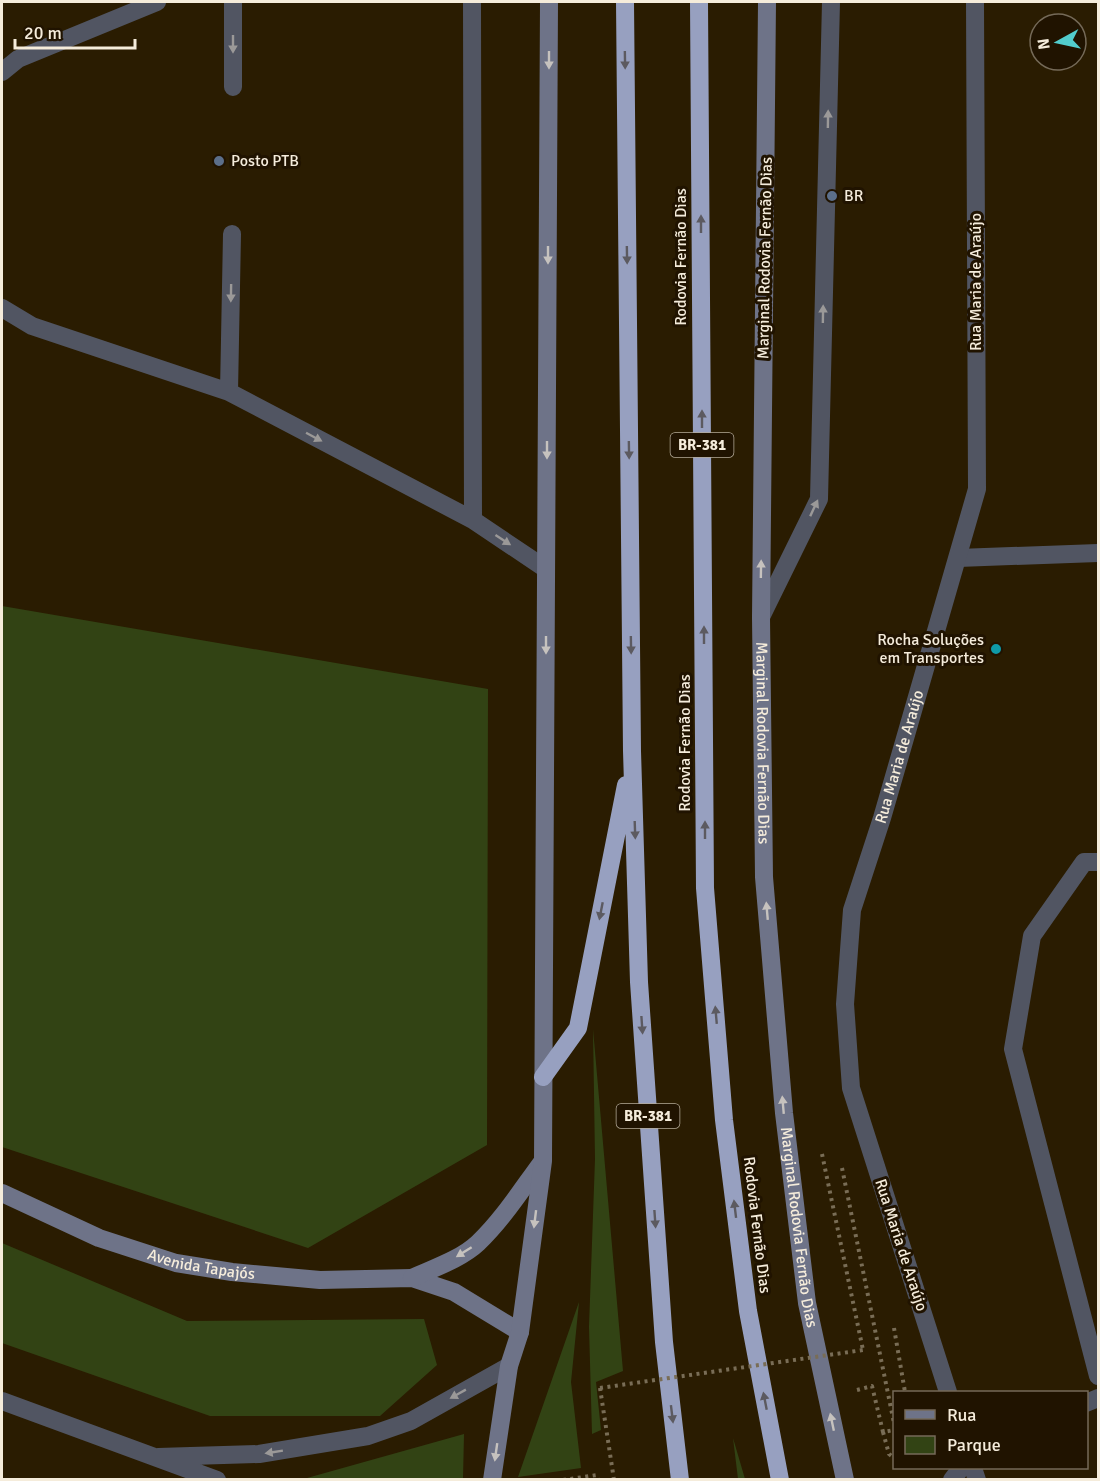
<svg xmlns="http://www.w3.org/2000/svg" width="1100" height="1481" font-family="Signika,sans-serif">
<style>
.green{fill:#324314}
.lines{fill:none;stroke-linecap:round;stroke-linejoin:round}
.path{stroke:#796d56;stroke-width:4;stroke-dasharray:3 4.5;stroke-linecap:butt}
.service{stroke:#515562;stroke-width:18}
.minor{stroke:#515562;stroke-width:18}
.tertiary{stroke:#515562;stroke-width:18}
.secondary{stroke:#6e7388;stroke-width:18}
.motorway{stroke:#97a0c0;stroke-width:18}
.path-bridge{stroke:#796d56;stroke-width:4;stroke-dasharray:3 4.5;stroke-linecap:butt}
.oneway{fill:#9b9998}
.oneway2{fill:#c6c2be}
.oneway3{fill:#5c5a60}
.service-dot{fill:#5c6f8a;stroke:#201300;stroke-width:2}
.culture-dot{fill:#0f9aa8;stroke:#201300;stroke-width:2}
.labels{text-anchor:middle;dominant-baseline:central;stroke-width:6;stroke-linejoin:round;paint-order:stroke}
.shield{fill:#201300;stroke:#b5ab99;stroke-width:1.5}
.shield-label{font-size:15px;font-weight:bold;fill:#f5ecdb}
.poi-label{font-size:16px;fill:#f5ecdb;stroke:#201300;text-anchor:start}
.street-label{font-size:16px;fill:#f5ecdb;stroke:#201300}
</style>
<rect width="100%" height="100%" fill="#2a1c01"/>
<!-- green -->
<path class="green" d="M2 606 488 689 487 1145 308 1248 2 1147Z
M593 1029 623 1371 596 1382 601 1430 592 1434 589 1327 595 1159Z
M2 1243 187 1321 424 1319 437 1365 380 1416H210L2 1343Z
M579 1302 571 1382 581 1468 518 1477Z
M464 1434 463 1479 310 1480 307 1478Z
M733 1438 745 1479H738Z"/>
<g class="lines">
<!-- path -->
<path class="path" d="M822 1154 863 1350
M842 1168 894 1423
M894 1328 905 1392
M600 1388 614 1480
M857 1390 872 1386 883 1432 894 1430
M883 1432 889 1454 894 1458
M563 1480 597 1475 598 1480"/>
<!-- service -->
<path class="service" d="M472 2 473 520
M2 72 18 59 157 2
M233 87V2
M232 234 229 392 473 520 546 569
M2 308 32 326 229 392
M958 558 1098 553
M761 617 819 499 831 2
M1098 862H1084L1032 936 1013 1049 1098 1376
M2 1401 217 1480
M1086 1403 1098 1398
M158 1457 259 1454 368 1436 411 1421 509 1366"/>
<!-- minor -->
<path class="minor" d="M952 1480 961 1468"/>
<!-- tertiary -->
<g class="tertiary">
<path id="s1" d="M948 1392 851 1088 845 1004 852 910 882 818 977 489 975 2"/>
<path d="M973 1468 977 1480"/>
</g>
<!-- secondary -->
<g class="secondary">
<path id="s2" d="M767 2 761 617 764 877 784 1113 807 1303 845 1480"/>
<path id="s3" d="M2 1193 99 1238 176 1263 232 1272 320 1280 412 1278 454 1292 520 1332"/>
<path d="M412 1278C434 1268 461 1259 478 1243 503 1219 522 1189 542 1162"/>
<path d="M492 1480 509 1366 520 1332 543 1161 549 2"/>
</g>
<!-- motorway -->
<path class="motorway" d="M625 2 632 751 639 982 664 1342 680 1480
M699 2 705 888 724 1120 748 1311 780 1480
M543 1077 578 1028 626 785"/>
<!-- path-bridge -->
<path class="path-bridge" d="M600 1388 863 1350"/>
</g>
<!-- one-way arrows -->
<defs><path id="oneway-solid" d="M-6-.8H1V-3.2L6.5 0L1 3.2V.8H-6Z" transform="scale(1.5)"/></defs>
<g class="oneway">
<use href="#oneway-solid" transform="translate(233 44) rotate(90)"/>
<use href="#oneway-solid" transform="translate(828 119) rotate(-89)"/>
<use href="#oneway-solid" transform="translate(231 293) rotate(91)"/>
<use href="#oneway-solid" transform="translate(823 314) rotate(-89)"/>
<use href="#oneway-solid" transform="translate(314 437) rotate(28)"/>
<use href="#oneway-solid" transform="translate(814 508) rotate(-65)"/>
<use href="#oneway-solid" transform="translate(503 540) rotate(33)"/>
<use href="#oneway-solid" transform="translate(458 1394) rotate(151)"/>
<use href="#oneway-solid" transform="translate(274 1452) rotate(171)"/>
</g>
<g class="oneway2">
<use href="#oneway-solid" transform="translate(549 60) rotate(90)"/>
<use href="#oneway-solid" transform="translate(548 255) rotate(90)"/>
<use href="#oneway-solid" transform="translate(547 450) rotate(90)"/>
<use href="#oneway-solid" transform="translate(761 569) rotate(-89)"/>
<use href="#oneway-solid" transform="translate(546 645) rotate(90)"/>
<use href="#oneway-solid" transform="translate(767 911) rotate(-95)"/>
<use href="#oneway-solid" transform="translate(783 1105) rotate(-95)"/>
<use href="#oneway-solid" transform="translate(535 1219) rotate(97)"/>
<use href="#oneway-solid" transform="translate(464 1252) rotate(148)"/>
<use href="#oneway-solid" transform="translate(832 1422) rotate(-102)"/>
<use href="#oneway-solid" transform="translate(496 1452) rotate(98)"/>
</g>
<g class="oneway3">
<use href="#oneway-solid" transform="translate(625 60) rotate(89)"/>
<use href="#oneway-solid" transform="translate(701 224) rotate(-90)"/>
<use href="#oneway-solid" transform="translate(627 255) rotate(89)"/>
<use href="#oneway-solid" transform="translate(702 419) rotate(-90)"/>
<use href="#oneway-solid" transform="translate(629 450) rotate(89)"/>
<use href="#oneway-solid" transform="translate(704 635) rotate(-90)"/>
<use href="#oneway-solid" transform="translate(631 645) rotate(89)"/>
<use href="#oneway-solid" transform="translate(635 830) rotate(88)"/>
<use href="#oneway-solid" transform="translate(705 830) rotate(-90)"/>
<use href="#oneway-solid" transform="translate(601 911) rotate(101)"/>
<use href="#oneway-solid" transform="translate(716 1015) rotate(-95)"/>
<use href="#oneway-solid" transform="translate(642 1025) rotate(86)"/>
<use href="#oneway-solid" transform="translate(735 1209) rotate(-97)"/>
<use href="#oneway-solid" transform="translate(655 1219) rotate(86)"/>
<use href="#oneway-solid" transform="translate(765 1401) rotate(-101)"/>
<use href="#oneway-solid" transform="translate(672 1414) rotate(83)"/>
</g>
<!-- markers -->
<g class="service-dot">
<circle cx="219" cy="161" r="6"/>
<circle cx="832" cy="196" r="6"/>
</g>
<circle class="culture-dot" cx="996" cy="649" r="6"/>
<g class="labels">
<!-- shield labels -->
<g class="shield">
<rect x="670.5" y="433" width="63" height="24" rx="4.5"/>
<rect x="616.5" y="1104" width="63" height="24" rx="4.5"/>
</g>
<g class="shield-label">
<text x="702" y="445">BR-381</text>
<text x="648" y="1116">BR-381</text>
</g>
<!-- poi labels -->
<g class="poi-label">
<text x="231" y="161">Posto PTB</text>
<text x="844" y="196">BR</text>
<text x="984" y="640" text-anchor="end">Rocha Soluções<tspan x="984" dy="18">em Transportes</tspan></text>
</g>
<!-- street labels -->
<g class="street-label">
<text transform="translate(681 257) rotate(-90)">Rodovia Fernão Dias</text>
<text transform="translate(765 258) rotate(-89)">Marginal Rodovia Fernão Dias</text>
<text transform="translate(976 282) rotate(-90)">Rua Maria de Araújo</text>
<text transform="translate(685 743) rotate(-90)">Rodovia Fernão Dias</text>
<text stroke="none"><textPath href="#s2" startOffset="741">Marginal Rodovia Fernão Dias</textPath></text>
<text stroke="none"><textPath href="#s1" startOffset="658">Rua Maria de Araújo</textPath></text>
<text transform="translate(757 1225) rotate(83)">Rodovia Fernão Dias</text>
<text stroke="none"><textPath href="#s2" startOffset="1227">Marginal Rodovia Fernão Dias</textPath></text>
<text transform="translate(901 1245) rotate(72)">Rua Maria de Araújo</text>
<text stroke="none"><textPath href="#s3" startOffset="213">Avenida Tapajós</textPath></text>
</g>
</g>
<!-- border -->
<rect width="1100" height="1481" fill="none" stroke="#f5ecdb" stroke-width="6"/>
<!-- legend -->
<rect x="893" y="1391" width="195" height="78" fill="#201300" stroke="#756a58" stroke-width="1.5"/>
<rect x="905" y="1410" width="30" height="9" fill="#6e7388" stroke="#756a58" stroke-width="1.5"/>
<text x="947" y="1421" font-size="18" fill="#f5ecdb">Rua</text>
<rect x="905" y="1436" width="30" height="18" fill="#324314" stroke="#756a58" stroke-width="1.5"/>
<text x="947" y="1451" font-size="18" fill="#f5ecdb">Parque</text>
<!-- north arrow -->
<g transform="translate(1058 42) rotate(262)"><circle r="28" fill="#201300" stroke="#756a58" stroke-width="1.5"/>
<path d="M0-4.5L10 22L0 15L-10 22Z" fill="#52cdcd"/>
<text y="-9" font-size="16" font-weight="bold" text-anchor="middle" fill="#f5ecdb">N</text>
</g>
<!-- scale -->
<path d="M15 39v9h120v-9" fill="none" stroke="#f5ecdb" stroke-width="3"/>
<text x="24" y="39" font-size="18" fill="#f5ecdb" stroke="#201300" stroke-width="4.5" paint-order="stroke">20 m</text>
</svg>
